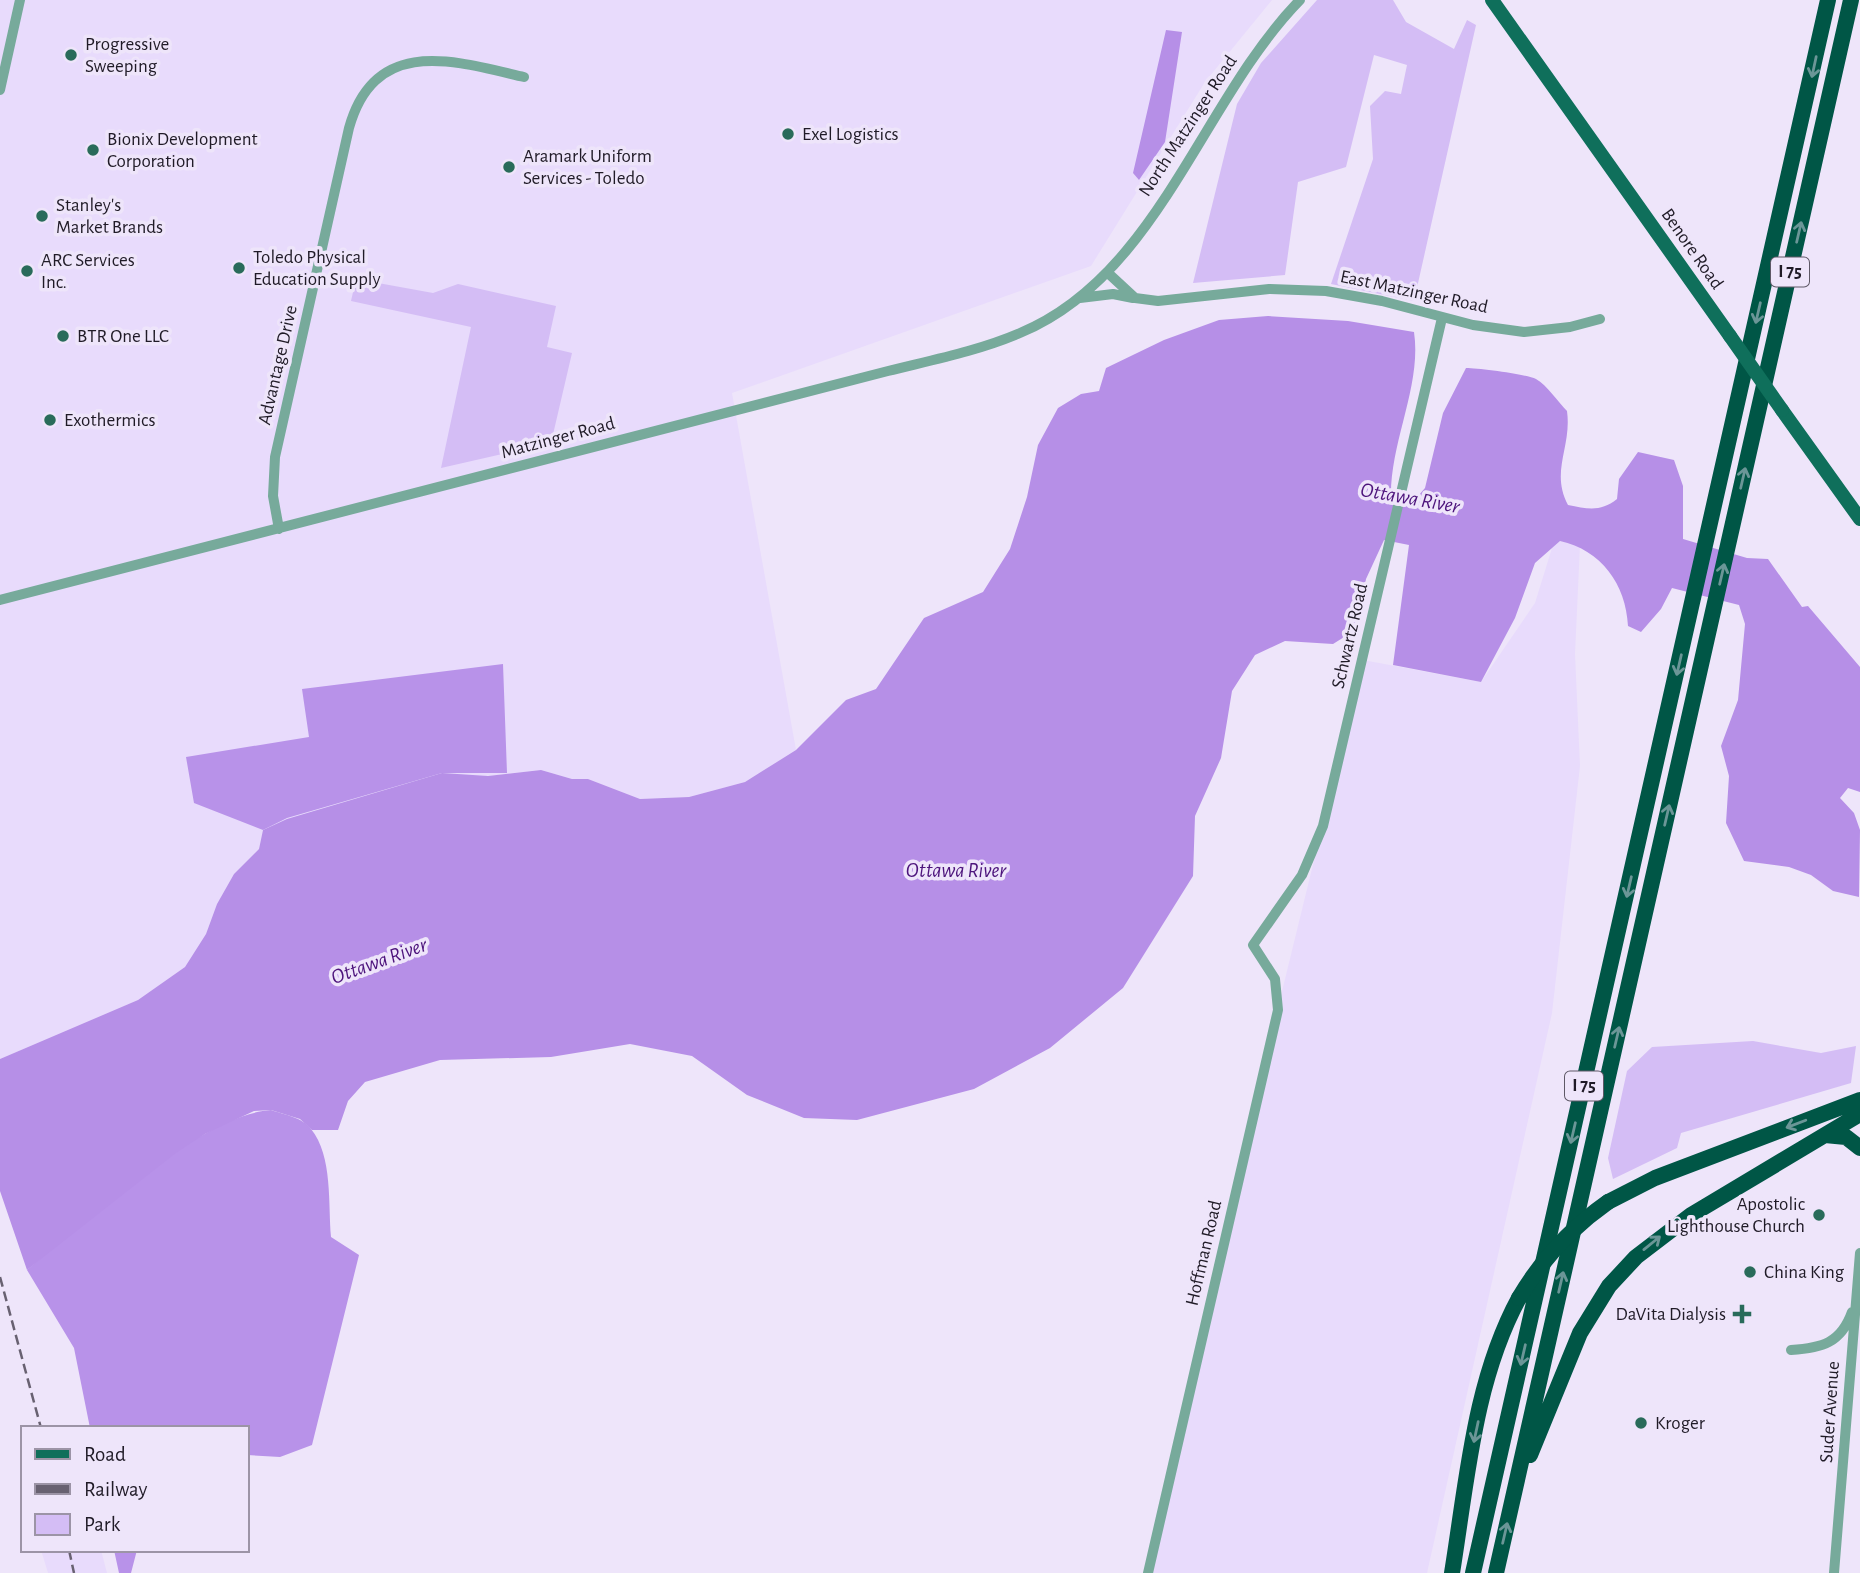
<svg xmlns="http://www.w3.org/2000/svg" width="1860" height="1573" font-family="'Alegreya Sans',sans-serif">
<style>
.built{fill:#e8dbfc}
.green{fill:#d4bdf5}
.forest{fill:#b892e9}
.water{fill:#b68fe7}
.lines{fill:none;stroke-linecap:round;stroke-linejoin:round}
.minor{stroke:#77aa9b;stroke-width:10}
.major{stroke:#0f6f5b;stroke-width:14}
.highway{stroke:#005646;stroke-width:16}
.rail{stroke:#686171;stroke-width:2.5;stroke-dasharray:10 5;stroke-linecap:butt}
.major-bridge{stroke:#0f6f5b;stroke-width:14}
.highway-bridge{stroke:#005646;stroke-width:16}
.oneway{stroke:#6b9697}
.poi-dot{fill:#296b5a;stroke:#eee5fa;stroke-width:2.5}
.labels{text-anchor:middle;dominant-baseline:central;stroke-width:7;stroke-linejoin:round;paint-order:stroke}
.shield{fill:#eee5fa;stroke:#5e5866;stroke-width:2}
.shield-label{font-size:18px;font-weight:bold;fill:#201b27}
.poi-label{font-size:19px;fill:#201b27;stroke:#eee5fa;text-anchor:start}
.street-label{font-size:19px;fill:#201b27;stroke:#eee5fa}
.water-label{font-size:21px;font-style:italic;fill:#4d147c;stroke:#eee5fa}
</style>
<rect width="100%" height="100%" fill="#eee5fa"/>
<!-- built -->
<path class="built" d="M0 0H1272L1205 82 1091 266 732 393 796 750 745 782 689 797 640 799 588 779H572L541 770 488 776 263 830 259 849 234 874 217 904 206 934 185 967 138 1000 0 1059Z
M1560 541 1580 545 1575 654 1580 766 1552 1013 1427 1573H1148L1275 1020 1363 660 1481 682 1535 603 1552 548Z
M41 1550H101L107 1573H48Z"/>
<!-- green -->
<path class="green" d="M1317 0H1393L1406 22 1454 49 1467 20 1476 25 1414 301 1331 284 1373 159 1370 106 1385 91 1401 94 1407 65 1374 55 1346 167 1298 182 1285 275 1193 283 1237 104 1261 63Z
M356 279 433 293 458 284 556 306 547 347 572 353 551 443 441 468 471 327 351 301Z
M1753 1041 1821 1053 1856 1046 1851 1083 1681 1133 1677 1148 1613 1179 1608 1158 1627 1071 1652 1047Z"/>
<!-- forest -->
<path class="forest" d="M503 664 507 773H442L287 818 263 830 194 803 186 757 309 737 302 689Z
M271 1110C285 1115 302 1117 311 1129 333 1156 328 1205 331 1237L359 1255 312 1445 280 1457 247 1455V1428H90L74 1348 27 1270C83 1223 200 1115 271 1110Z
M114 1550H137L131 1573H119Z"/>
<!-- water -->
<path class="water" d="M1166 30 1182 32 1165 142 1139 180 1133 173Z
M1268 316 1348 321 1414 332C1422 385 1390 442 1391 497L1412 503 1425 488 1443 413 1466 368C1479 368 1525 374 1536 379 1547 385 1558 402 1567 411 1572 447 1550 471 1568 505 1588 509 1601 512 1617 499L1619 479 1638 452 1674 460 1683 486V539L1747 558 1768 559 1802 607 1808 606 1860 667V792L1848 788 1840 798 1854 813 1860 830 1859 897 1833 891 1811 875 1789 867 1744 861 1726 823 1729 776 1721 746 1738 700 1745 624 1739 605 1672 588 1661 609 1641 632 1628 626C1626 584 1601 550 1560 541L1535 563 1515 618 1481 682 1393 665 1409 545 1384 540 1366 579 1357 629 1333 644 1285 641 1255 655 1232 691 1221 758 1195 816 1193 876 1123 988 1050 1048 974 1089 857 1120 804 1118 747 1095 692 1056 630 1044 551 1057 440 1060 365 1082 348 1101 338 1130H312L300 1119 271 1110 254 1111 205 1134 176 1153 27 1270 0 1191V1059L138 1000 185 967 206 934 217 904 234 874 259 849 263 830 287 819 442 773 488 776 541 770 572 779H588L640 799 689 797 745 782 796 750 846 700 876 689 924 618 983 592 1010 549 1027 497 1038 445 1058 408 1081 394 1099 391 1106 368 1164 340 1219 320Z"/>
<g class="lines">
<!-- minor -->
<path class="minor" d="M0 90 20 0
M1108 273 1135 298 1158 301 1269 289 1326 291 1382 301 1473 325 1524 332 1570 327 1600 319
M1080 298 1113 294 1133 298
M279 529 273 496 275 457 349 128C375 35 455 61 524 77
M0 600 888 371C932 360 978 351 1020 333 1158 276 1202 100 1300 0
M1791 1350C1822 1348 1841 1343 1852 1312
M1148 1573 1278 1010 1275 979 1253 945 1302 875 1323 826 1442 318
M1834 1573 1860 1253"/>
<!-- major -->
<path class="major" d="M1492 0 1730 336
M1782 410 1860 519"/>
<!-- highway -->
<path class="highway" d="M1825 1135 1846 1137 1860 1148
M1608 1202 1655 1178 1860 1100
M1530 1455 1580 1333 1609 1286 1636 1257 1691 1215 1860 1114
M1452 1573C1467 1481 1474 1381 1519 1298
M1473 1573 1828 0
M1496 1573 1851 0"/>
<!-- rail -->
<path class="rail" d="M0 1277 41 1428
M69 1550 74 1573"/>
<!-- major-bridge -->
<path class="major-bridge" d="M1730 336 1782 410"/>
<!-- highway-bridge -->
<path class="highway-bridge" d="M1519 1298C1542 1259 1571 1228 1608 1202"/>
</g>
<!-- one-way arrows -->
<defs><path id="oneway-shaft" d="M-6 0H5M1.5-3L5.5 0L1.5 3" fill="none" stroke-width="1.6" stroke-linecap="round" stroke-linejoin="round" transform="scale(1.75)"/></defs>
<g class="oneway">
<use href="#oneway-shaft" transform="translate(1814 67) rotate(102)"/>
<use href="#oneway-shaft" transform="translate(1799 232) rotate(-77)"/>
<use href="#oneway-shaft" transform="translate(1758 313) rotate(103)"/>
<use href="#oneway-shaft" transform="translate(1743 478) rotate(-77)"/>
<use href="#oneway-shaft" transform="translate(1722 574) rotate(-77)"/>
<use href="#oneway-shaft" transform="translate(1679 665) rotate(103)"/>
<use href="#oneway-shaft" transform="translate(1667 815) rotate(-77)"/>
<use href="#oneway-shaft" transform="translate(1629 887) rotate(103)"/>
<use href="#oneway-shaft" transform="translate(1617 1037) rotate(-77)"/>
<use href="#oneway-shaft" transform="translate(1796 1124) rotate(159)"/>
<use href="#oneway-shaft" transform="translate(1573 1133) rotate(103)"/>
<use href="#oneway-shaft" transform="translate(1652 1243) rotate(-39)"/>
<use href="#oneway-shaft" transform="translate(1561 1282) rotate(-77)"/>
<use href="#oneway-shaft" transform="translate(1523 1355) rotate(103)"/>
<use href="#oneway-shaft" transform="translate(1476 1432) rotate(102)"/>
<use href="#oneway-shaft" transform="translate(1505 1533) rotate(-77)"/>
</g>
<!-- markers -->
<g class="poi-dot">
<circle cx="71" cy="55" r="7"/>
<circle cx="788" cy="134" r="7"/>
<circle cx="93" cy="150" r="7"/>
<circle cx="509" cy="167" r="7"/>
<circle cx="42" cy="216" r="7"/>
<circle cx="239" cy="268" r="7"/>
<circle cx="27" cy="271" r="7"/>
<circle cx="63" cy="336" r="7"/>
<circle cx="50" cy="420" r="7"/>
<circle cx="1819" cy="1215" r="7"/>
<circle cx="1750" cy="1272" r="7"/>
<path d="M1738.5 1303.5h7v7h7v7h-7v7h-7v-7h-7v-7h7z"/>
<circle cx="1641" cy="1423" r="7"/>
</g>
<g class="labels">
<!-- shield labels -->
<g class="shield">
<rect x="1771" y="257.5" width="38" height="29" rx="5"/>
<rect x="1565" y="1071.5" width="38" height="29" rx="5"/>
</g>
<g class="shield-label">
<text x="1790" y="272">I 75</text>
<text x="1584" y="1086">I 75</text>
</g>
<!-- poi labels -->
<g class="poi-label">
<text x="85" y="44">Progressive<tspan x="85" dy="22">Sweeping</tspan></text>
<text x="802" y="134">Exel Logistics</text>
<text x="107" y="139">Bionix Development<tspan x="107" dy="22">Corporation</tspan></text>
<text x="523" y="156">Aramark Uniform<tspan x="523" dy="22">Services - Toledo</tspan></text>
<text x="56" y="205">Stanley's<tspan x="56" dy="22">Market Brands</tspan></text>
<text x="253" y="257">Toledo Physical<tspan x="253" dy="22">Education Supply</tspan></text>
<text x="41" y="260">ARC Services<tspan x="41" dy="22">Inc.</tspan></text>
<text x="77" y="336">BTR One LLC</text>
<text x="64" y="420">Exothermics</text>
<text x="1805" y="1204" text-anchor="end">Apostolic<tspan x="1805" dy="22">Lighthouse Church</tspan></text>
<text x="1764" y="1272">China King</text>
<text x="1726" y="1314" text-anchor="end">DaVita Dialysis</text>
<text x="1655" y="1423">Kroger</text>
</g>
<!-- street labels -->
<g class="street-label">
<text transform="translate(1188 126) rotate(-57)">North Matzinger Road</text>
<text transform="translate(1692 249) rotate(55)">Benore Road</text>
<text transform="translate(1414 292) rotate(12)">East Matzinger Road</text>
<text transform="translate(278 365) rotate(-77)">Advantage Drive</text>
<text transform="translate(558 438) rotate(-15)">Matzinger Road</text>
<text transform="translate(1350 636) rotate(-77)">Schwartz Road</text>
<text transform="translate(1204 1253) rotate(-77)">Hoffman Road</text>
<text transform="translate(1830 1412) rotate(-86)">Suder Avenue</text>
</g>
<!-- water labels -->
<g class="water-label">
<text transform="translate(1410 498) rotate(10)">Ottawa River</text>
<text x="956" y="870">Ottawa River</text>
<text transform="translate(379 961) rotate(-20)">Ottawa River</text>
</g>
</g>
<!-- legend -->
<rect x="21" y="1426" width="228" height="126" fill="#eee5fa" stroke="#9c94a6" stroke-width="2"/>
<rect x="35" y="1449" width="35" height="10" fill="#0f6f5b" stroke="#9c94a6" stroke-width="2"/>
<text x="84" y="1461" font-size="21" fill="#201b27">Road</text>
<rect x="35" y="1484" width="35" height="10" fill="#686171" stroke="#9c94a6" stroke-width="2"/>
<text x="84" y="1496" font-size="21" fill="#201b27">Railway</text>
<rect x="35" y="1514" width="35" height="21" fill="#d4bdf5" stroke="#9c94a6" stroke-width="2"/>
<text x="84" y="1531" font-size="21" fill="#201b27">Park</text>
</svg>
